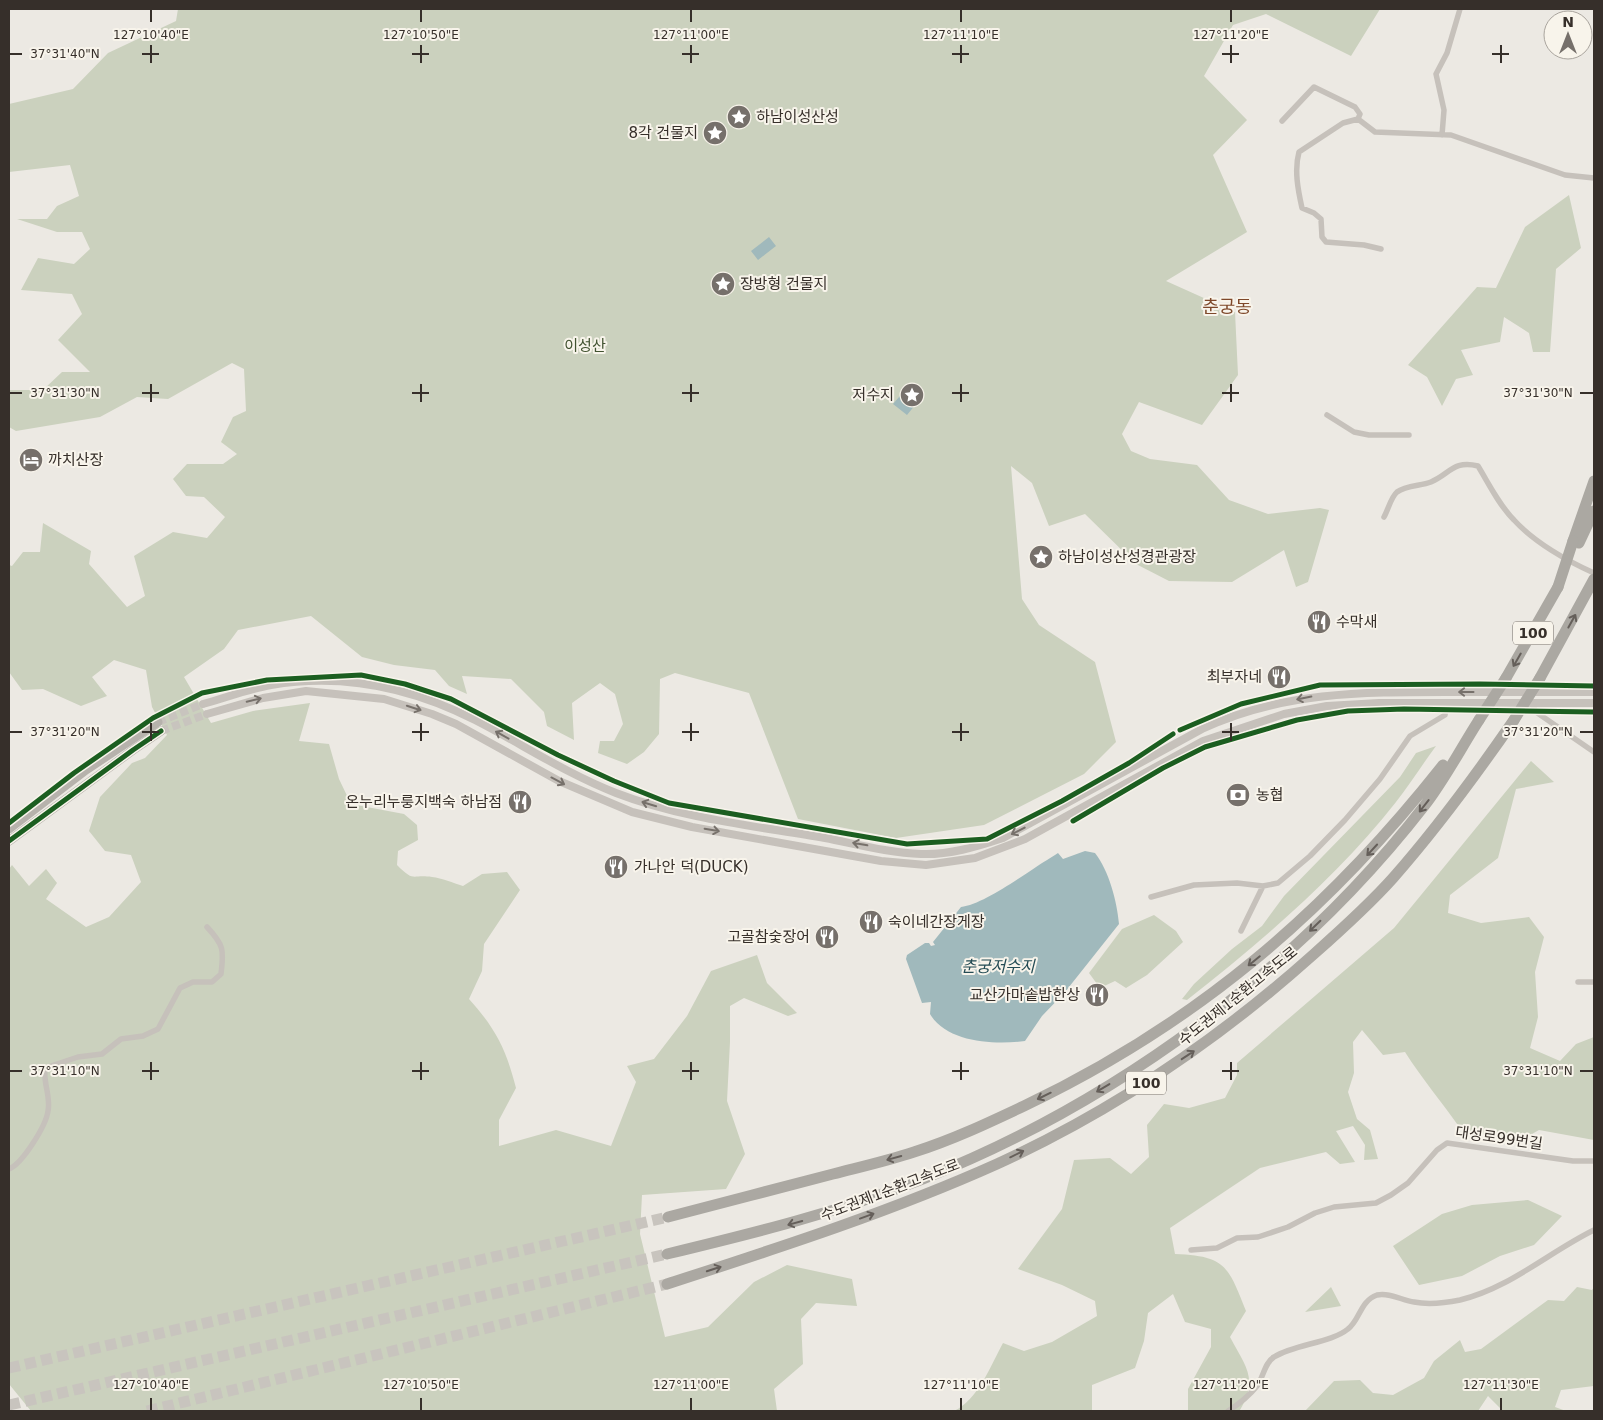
<svg xmlns="http://www.w3.org/2000/svg" width="1603" height="1420" font-family="'DejaVu Sans','Noto Sans KR',sans-serif">
<style>
.green{fill:#cbd1be}
.water{fill:#a0b9bc}
.lines{fill:none;stroke-linecap:round;stroke-linejoin:round}
.tertiary-tunnel{stroke:#c8c4be;stroke-width:8;stroke-dasharray:8 4;stroke-linecap:butt}
.motorway-tunnel{stroke:#c8c4be;stroke-width:11;stroke-dasharray:11 5.5;stroke-linecap:butt}
.minor{stroke:#c6c1bb;stroke-width:5.5}
.tertiary{stroke:#c6c1bb;stroke-width:8}
.secondary{stroke:#b6b2ac;stroke-width:9}
.motorway{stroke:#aba8a2;stroke-width:11}
.motorway-bridge{stroke:#aba8a2;stroke-width:11}
.cycleway-casing{stroke:#f8f4eb;stroke-width:8}
.cycleway{stroke:#1b5e20;stroke-width:5}
.oneway{stroke:#655f5a}
.oneway2{stroke:#77716b}
.ticks{fill:none;stroke:#362f2a;stroke-width:2}
.labels{text-anchor:middle;dominant-baseline:central;stroke-width:4;stroke-linejoin:round;paint-order:stroke}
.shield{fill:#f8f4eb;stroke:#706a64;stroke-width:1}
.shield-label{font-size:14px;font-weight:bold;fill:#362f2a}
.poi-label{font-size:15px;fill:#362f2a;stroke:#f8f4eb;text-anchor:start}
.park-label{font-size:15px;fill:#415230;stroke:#f8f4eb}
.street-label{font-size:15px;fill:#362f2a;stroke:#f8f4eb}
.water-label{font-size:16px;font-style:italic;fill:#234b54;stroke:#f8f4eb}
.quarter-label{font-size:18px;fill:#7e482a;stroke:#f8f4eb}
.ticks-label{font-size:12px;text-anchor:middle;fill:#362f2a;stroke:#f8f4eb;stroke-width:4;stroke-linejoin:round;paint-order:stroke}
</style>
<rect width="100%" height="100%" fill="#ece9e3"/>
<!-- green -->
<path class="green" d="M178 9H1380L1351 56 1266 14 1233 25 1204 76 1247 120 1213 155 1247 232 1166 281 1235 312 1238 375 1202 425 1139 402 1122 434 1131 451 1150 459 1197 465 1229 500 1268 514 1320 508 1329 510 1308 582 1296 587 1284 550 1232 582 1169 581 1136 564 1085 514 1049 526 1032 483 1011 466 1022 599 1039 625 1095 662 1116 742 1084 774 984 825 896 838 798 819 749 693 675 673 660 679 659 734 644 752 627 764 598 753 600 741H614L623 724 615 694 600 683 572 703 574 740 547 726 544 712 511 679 462 676 467 694 449 686 435 670 394 665 362 657 311 616 238 630 224 649 184 677 211 723 253 711 310 703 299 741 329 744 339 779 351 804 404 814 417 825 418 840 398 851 397 865C415 883 411 874 432 877 442 878 453 883 463 886L482 874 507 872 520 890 484 944 482 971 469 999C496 1029 506 1049 516 1088L499 1120V1146L556 1130 611 1146 636 1082 627 1066 654 1059 687 1016 711 971 757 955 767 983 797 1013 788 1016 744 998 730 1006V1042L727 1101 745 1154 726 1189 642 1195 640 1234 665 1337 708 1327 754 1282 787 1265 852 1279 857 1306 816 1303 801 1319 803 1364 774 1389 777 1411H31L9 1384V869L12 865 29 886 46 869 57 883 46 899 86 927 109 917 141 882 131 855 105 851 89 831 100 797 132 763 145 758 167 735 152 707 146 670 114 660 92 677 107 696 81 706 43 689 22 690 9 672V565L12 566 23 552H40L43 523 91 551 89 564 127 607 145 596 134 556 173 532 207 538 225 517 204 497 186 496 173 479 187 464H223L237 454 221 442 233 417 246 411 244 369 232 363 168 399 137 397 100 417 16 431 9 427V390H43L62 372H90L58 340 82 314 72 294 21 290 38 258 74 264 90 249 82 232H57L17 219H47L57 206 79 196 70 165 9 172V104L73 89 108 53 176 21Z
M1569 195 1581 248 1556 269 1550 352H1533L1529 333 1504 317 1500 342 1461 350 1473 375 1456 379 1442 406 1427 377 1408 365 1477 287 1496 288 1525 227Z
M1436 746C1422 765 1410 784 1396 802 1337 877 1262 941 1187 1000L1182 999 1194 984 1232 949 1262 926 1284 896 1400 777 1416 753Z
M1531 761 1554 782 1516 789 1498 858 1450 895 1448 913 1481 923 1529 917 1544 937 1535 972 1538 1017 1530 1048 1560 1061 1576 1044 1594 1037V1140L1539 1130 1516 1143 1460 1128C1442 1102 1422 1079 1405 1052L1383 1055 1362 1030 1353 1042 1354 1073 1348 1092 1357 1119 1370 1130 1378 1159 1364 1160 1365 1145 1353 1126 1336 1131 1355 1162 1340 1164 1326 1152 1260 1168 1170 1228 1175 1254C1226 1256 1228 1266 1246 1311L1230 1337C1245 1366 1259 1378 1240 1410L1188 1411V1389L1211 1347V1329L1185 1322 1173 1294 1148 1313 1144 1341 1135 1368 1092 1385V1411H954C978 1400 991 1365 1003 1343L1024 1351 1052 1342 1097 1316 1095 1301 1062 1285 1018 1269 1062 1209 1074 1160 1110 1158 1131 1174 1149 1157 1147 1125 1164 1104 1189 1108 1225 1098 1237 1075V1063L1394 928Z
M1154 915 1176 931 1183 942 1147 975 1126 988 1115 981 1100 988 1089 973 1122 929Z
M1528 1200 1562 1216 1534 1245 1500 1256 1462 1276 1419 1285 1393 1246 1442 1214 1472 1205Z
M1331 1287 1341 1306 1305 1312Z
M1577 1287 1592 1290 1594 1287V1386L1561 1390 1555 1407 1566 1411H1503L1488 1396 1478 1411H1305L1334 1381 1360 1380 1373 1393 1393 1395 1424 1378 1434 1361 1460 1340 1465 1352 1481 1349 1548 1300 1564 1301Z"/>
<!-- water -->
<path class="water" d="M769 237 776 246 758 260 751 251Z
M911 383 924 394 907 415 893 404Z
M1085 851 1095 853C1109 871 1117 901 1119 924L1065 992 1042 1016 1025 1041C996 1045 947 1043 930 1014L931 1002 922 1003 906 959 907 955 925 943H929L931 946 935 945 933 942 961 907C986 904 1031 869 1055 855L1058 853 1063 859Z"/>
<g class="lines">
<!-- tertiary-tunnel -->
<path class="tertiary-tunnel" d="M158 722 203 704
M161 731 207 714"/>
<!-- motorway-tunnel -->
<path class="motorway-tunnel" d="M9 1368 668 1217
M9 1405 667 1254
M147 1411 667 1284"/>
<!-- minor -->
<path class="minor" d="M1282 121 1314 87 1355 107 1360 114 1358 119
M1442 135 1444 110 1436 74 1447 53 1460 9
M1381 249 1364 245 1326 242 1322 237 1321 219 1314 213 1302 208C1298 190 1294 170 1299 152L1343 123 1358 119 1375 132 1451 135 1565 175 1594 178
M1327 415 1354 432 1369 435H1409
M1384 517C1388 510 1391 497 1397 492 1406 485 1421 486 1431 482 1450 474 1453 460 1478 466 1489 484 1499 505 1514 520 1534 542 1567 561 1594 573
M1532 703 1536 712 1594 752
M1151 897 1194 885 1237 883 1263 886 1278 883 1310 856 1345 820 1380 779 1410 736 1445 715 1446 703
M1241 931 1263 886
M1578 982H1594
M9 1169C22 1164 46 1126 48 1111 51 1097 43 1083 45 1068L78 1057 102 1054 121 1039 143 1036 158 1029 180 988 193 982H212L221 974C224 950 224 945 207 927
M1191 1250 1217 1248 1237 1238 1258 1237 1288 1227 1315 1213 1334 1207 1376 1203 1391 1195 1408 1183 1437 1150 1447 1143 1573 1161H1594
M1228 1411C1239 1404 1249 1396 1257 1386 1263 1378 1265 1362 1274 1357 1295 1344 1331 1343 1348 1329 1360 1320 1360 1301 1377 1295 1390 1292 1403 1301 1414 1302 1429 1305 1445 1303 1460 1300 1510 1288 1549 1252 1594 1230"/>
<!-- tertiary -->
<path class="tertiary" d="M203 704C225 698 248 689 271 685 342 673 412 688 475 720 522 744 567 774 616 793 683 819 756 826 825 838 856 844 889 853 921 854 949 855 976 847 1003 838L1202 729C1283 691 1366 692 1453 692 1500 692 1547 692 1594 692
M207 714 263 698 306 691 384 699 432 714 456 724 559 781 632 812 692 827 881 861 926 865 975 858 1025 839 1203 741 1284 714 1327 706 1379 703H1594"/>
<!-- secondary -->
<path class="secondary" d="M9 829 86 770 158 722
M9 841 133 750 161 731"/>
<!-- motorway -->
<path class="motorway" d="M1573 541 1594 481
M1579 543 1594 511
M1506 678 1558 587
M1540 678 1594 579
M668 1217C723 1203 778 1188 833 1174 860 1167 887 1161 914 1152 952 1140 988 1123 1024 1106 1196 1024 1326 913 1443 765
M667 1254C754 1233 839 1212 923 1179 1115 1103 1298 969 1425 805 1445 779 1461 748 1479 720
M667 1284C778 1248 890 1212 997 1164 1115 1110 1218 1040 1314 954 1341 930 1369 905 1393 878 1437 828 1476 775 1514 720"/>
<!-- motorway-bridge -->
<path class="motorway-bridge" d="M1558 587 1573 541
M1479 720 1506 678
M1514 720 1540 678"/>
<!-- cycleway casing -->
<g class="cycleway-casing">
<path id="cycleway" d="M1180 730 1241 704 1320 685 1480 684 1594 686
M1073 821 1163 768 1205 747 1297 720 1348 711 1404 709 1594 712
M9 823 74 773 153 718 202 693 267 680 361 675 405 684 451 699 558 755 614 781 669 803 907 844 987 839 1062 801 1129 763 1173 734
M9 841 133 750 161 731"/>
</g>
<!-- cycleway -->
<use href="#cycleway" class="cycleway"/>
</g>
<!-- one-way arrows -->
<defs><path id="oneway-shaft" d="M-6 0H5M1.5-3L5.5 0L1.5 3" fill="none" stroke-width="1.6" stroke-linecap="round" stroke-linejoin="round" transform="scale(1.25)"/></defs>
<g class="oneway">
<use href="#oneway-shaft" transform="translate(1572 621) rotate(-61)"/>
<use href="#oneway-shaft" transform="translate(1517 660) rotate(120)"/>
<use href="#oneway-shaft" transform="translate(1424 806) rotate(128)"/>
<use href="#oneway-shaft" transform="translate(1372 850) rotate(133)"/>
<use href="#oneway-shaft" transform="translate(1315 926) rotate(136)"/>
<use href="#oneway-shaft" transform="translate(1254 961) rotate(141)"/>
<use href="#oneway-shaft" transform="translate(1188 1055) rotate(-33)"/>
<use href="#oneway-shaft" transform="translate(1103 1088) rotate(149)"/>
<use href="#oneway-shaft" transform="translate(1044 1096) rotate(154)"/>
<use href="#oneway-shaft" transform="translate(1017 1154) rotate(-26)"/>
<use href="#oneway-shaft" transform="translate(894 1158) rotate(165)"/>
<use href="#oneway-shaft" transform="translate(867 1216) rotate(-20)"/>
<use href="#oneway-shaft" transform="translate(795 1223) rotate(165)"/>
<use href="#oneway-shaft" transform="translate(714 1269) rotate(-18)"/>
</g>
<g class="oneway2">
<use href="#oneway-shaft" transform="translate(1466 692) rotate(-180)"/>
<use href="#oneway-shaft" transform="translate(1304 698) rotate(169)"/>
<use href="#oneway-shaft" transform="translate(254 700) rotate(-14)"/>
<use href="#oneway-shaft" transform="translate(414 708) rotate(18)"/>
<use href="#oneway-shaft" transform="translate(502 735) rotate(-151)"/>
<use href="#oneway-shaft" transform="translate(558 781) rotate(28)"/>
<use href="#oneway-shaft" transform="translate(649 804) rotate(-163)"/>
<use href="#oneway-shaft" transform="translate(712 830) rotate(10)"/>
<use href="#oneway-shaft" transform="translate(1018 831) rotate(153)"/>
<use href="#oneway-shaft" transform="translate(860 844) rotate(-170)"/>
</g>
<!-- ticks -->
<path class="ticks" d="M151 10V22M421 10V22M691 10V22M961 10V22M1231 10V22M151 45V63M421 45V63M691 45V63M961 45V63M1231 45V63M1501 45V63M10 54H22M142 54H159M412 54H429M682 54H699M952 54H969M1222 54H1239M1492 54H1509M151 384V402M421 384V402M691 384V402M961 384V402M1231 384V402M10 393H22M142 393H159M412 393H429M682 393H699M952 393H969M1222 393H1239M1580 393H1593M151 723V741M421 723V741M691 723V741M961 723V741M1231 723V741M10 732H22M142 732H159M412 732H429M682 732H699M952 732H969M1222 732H1239M1580 732H1593M151 1062V1080M421 1062V1080M691 1062V1080M961 1062V1080M1231 1062V1080M10 1071H22M142 1071H159M412 1071H429M682 1071H699M952 1071H969M1222 1071H1239M1580 1071H1593M151 1398V1410M421 1398V1410M691 1398V1410M961 1398V1410M1231 1398V1410M1501 1398V1410"/>
<!-- icons -->
<defs>
<g id="sight-disc" transform="scale(1.25)"><circle r="9.5" fill="#76706b" stroke="#f8f4eb"/><path d="M0-6L1.8-2.2L6-1.7L2.9 1.2L3.7 5.4L0 3.3L-3.7 5.4L-2.9 1.2L-6-1.7L-1.8-2.2Z" fill="#fff"/></g>
<g id="hotel-disc" transform="scale(1.25)"><circle r="9.5" fill="#76706b" stroke="#f8f4eb"/><path d="M-6-4.5h1.5V1H6V5H4.5V3h-9V5H-6ZM-4 0a1.8 1.8 0 1 1 3.6 0ZM.5 0V-2.5h3Q6-2.5 6 0Z" fill="#fff"/></g>
<g id="restaurant-disc" transform="scale(1.25)"><circle r="9.5" fill="#76706b" stroke="#f8f4eb"/><path d="M-5-6h1v4h1v-4h1v4h1v-4h1v5L-1.5 .5V6h-2V.5L-5-1ZM5-6V6H3V1.5H1.5Q1.5-4 5-6Z" fill="#fff"/></g>
<g id="bank-disc" transform="scale(1.25)"><circle r="9.5" fill="#76706b" stroke="#f8f4eb"/><path d="M-6-4H6V4H-6ZM0-2.3a2.3 2.3 0 1 0 0 4.6a2.3 2.3 0 1 0 0-4.6Z" fill="#fff"/></g>
</defs>
<g fill-rule="evenodd">
<use href="#sight-disc" x="739" y="117"/>
<use href="#sight-disc" x="715" y="133"/>
<use href="#sight-disc" x="723" y="284"/>
<use href="#sight-disc" x="912" y="395"/>
<use href="#hotel-disc" x="31" y="460"/>
<use href="#sight-disc" x="1041" y="557"/>
<use href="#restaurant-disc" x="1319" y="622"/>
<use href="#restaurant-disc" x="1279" y="677"/>
<use href="#bank-disc" x="1238" y="795"/>
<use href="#restaurant-disc" x="520" y="802"/>
<use href="#restaurant-disc" x="616" y="867"/>
<use href="#restaurant-disc" x="871" y="922"/>
<use href="#restaurant-disc" x="827" y="937"/>
<use href="#restaurant-disc" x="1097" y="995"/>
</g>
<g class="labels">
<!-- shield labels -->
<g class="shield">
<rect x="1513" y="621.5" width="40" height="23" rx="4"/>
<rect x="1126" y="1071.5" width="40" height="23" rx="4"/>
</g>
<g class="shield-label">
<text x="1533" y="633">100</text>
<text x="1146" y="1083">100</text>
</g>
<!-- poi labels -->
<g class="poi-label">
<text x="756" y="117">하남이성산성</text>
<text x="698" y="133" text-anchor="end">8각 건물지</text>
<text x="740" y="284">장방형 건물지</text>
<text x="894" y="395" text-anchor="end">저수지</text>
<text x="48" y="460">까치산장</text>
<text x="1058" y="557">하남이성산성경관광장</text>
<text x="1336" y="622">수막새</text>
<text x="1262" y="677" text-anchor="end">최부자네</text>
<text x="1256" y="795">농협</text>
<text x="502" y="802" text-anchor="end">온누리누룽지백숙 하남점</text>
<text x="634" y="867">가나안 덕(DUCK)</text>
<text x="888" y="922">숙이네간장게장</text>
<text x="810" y="937" text-anchor="end">고골참숯장어</text>
<text x="1080" y="995" text-anchor="end">교산가마솥밥한상</text>
</g>
<!-- park labels -->
<g class="park-label">
<text x="585" y="346">이성산</text>
</g>
<!-- street labels -->
<g class="street-label">
<text transform="translate(1238 996) rotate(-39)">수도권제1순환고속도로</text>
<text transform="translate(1499 1138) rotate(8)">대성로99번길</text>
<text transform="translate(890 1190) rotate(-21)">수도권제1순환고속도로</text>
</g>
<!-- water labels -->
<g class="water-label">
<text x="998" y="966">춘궁저수지</text>
</g>
<!-- quarter labels -->
<g class="quarter-label">
<text x="1227" y="306">춘궁동</text>
</g>
</g>
<g class="ticks-label">
<text x="151" y="39">127°10'40"E</text>
<text x="421" y="39">127°10'50"E</text>
<text x="691" y="39">127°11'00"E</text>
<text x="961" y="39">127°11'10"E</text>
<text x="1231" y="39">127°11'20"E</text>
<text x="65" y="58">37°31'40"N</text>
<text x="65" y="397">37°31'30"N</text>
<text x="1538" y="397">37°31'30"N</text>
<text x="65" y="736">37°31'20"N</text>
<text x="1538" y="736">37°31'20"N</text>
<text x="65" y="1075">37°31'10"N</text>
<text x="1538" y="1075">37°31'10"N</text>
<text x="151" y="1389">127°10'40"E</text>
<text x="421" y="1389">127°10'50"E</text>
<text x="691" y="1389">127°11'00"E</text>
<text x="961" y="1389">127°11'10"E</text>
<text x="1231" y="1389">127°11'20"E</text>
<text x="1501" y="1389">127°11'30"E</text>
</g>
<!-- border -->
<rect width="1603" height="1420" fill="none" stroke="#362f2a" stroke-width="20"/>
<!-- north arrow -->
<g transform="translate(1568 35)"><circle r="24" fill="#f8f4eb" stroke="#aaa59e"/>
<path d="M0-4L9 19L0 12L-9 19Z" fill="#76706b"/>
<text y="-8" font-size="14" font-weight="bold" text-anchor="middle" fill="#362f2a">N</text>
</g>
</svg>
